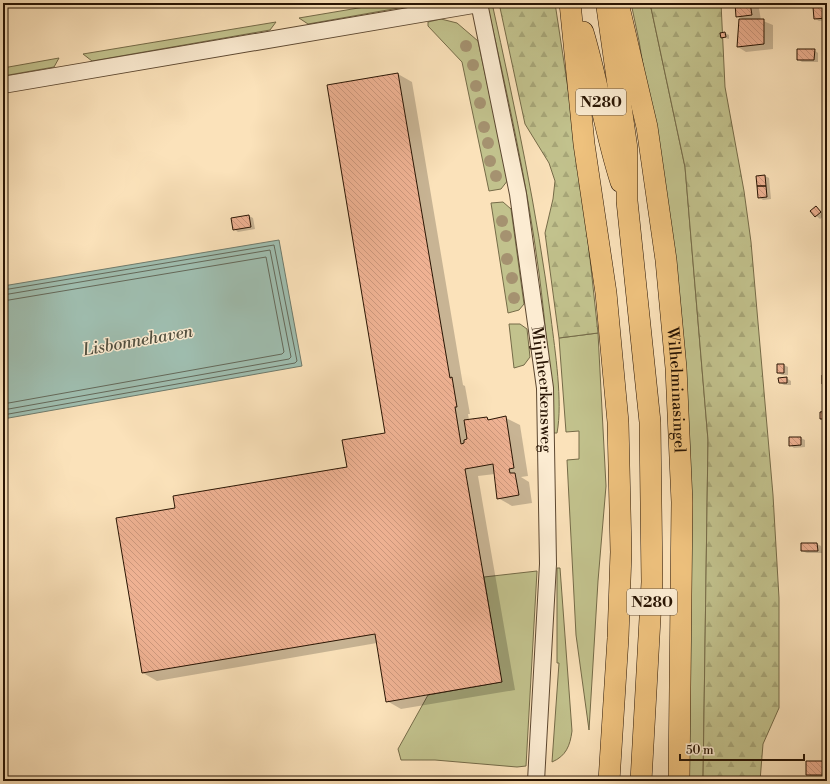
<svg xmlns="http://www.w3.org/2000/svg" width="830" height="784" font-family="'Libre Bodoni',serif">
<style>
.green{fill:#c2c28d;stroke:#756b48}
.forest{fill:url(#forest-firs);stroke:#756b48}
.water{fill:#9fbeb0;stroke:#6f7a6b}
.shadow{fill:#0003}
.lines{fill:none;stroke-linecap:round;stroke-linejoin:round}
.shore{stroke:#64695a;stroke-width:1}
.building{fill:url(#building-back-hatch);stroke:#281403}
.minor-casing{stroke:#5d4831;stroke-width:18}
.major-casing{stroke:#281403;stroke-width:22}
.minor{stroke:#fcecd2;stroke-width:16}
.major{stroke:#eec17d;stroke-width:21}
.tree{fill:#a59270}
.labels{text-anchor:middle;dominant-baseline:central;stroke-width:3;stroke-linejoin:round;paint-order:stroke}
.shield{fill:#fcecd2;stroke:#685541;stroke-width:1}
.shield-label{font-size:15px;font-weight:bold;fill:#281403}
.street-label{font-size:16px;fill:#281403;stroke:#fcecd2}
.water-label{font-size:17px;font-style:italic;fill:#525040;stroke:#fcecd2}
</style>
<defs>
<pattern id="forest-firs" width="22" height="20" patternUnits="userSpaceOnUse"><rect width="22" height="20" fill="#c2c28d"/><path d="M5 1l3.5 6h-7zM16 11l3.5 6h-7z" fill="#a7a678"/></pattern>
<pattern id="building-back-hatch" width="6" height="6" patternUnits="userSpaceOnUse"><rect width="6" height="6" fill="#efb293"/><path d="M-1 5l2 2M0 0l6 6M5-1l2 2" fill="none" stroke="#cd987d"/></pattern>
</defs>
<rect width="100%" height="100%" fill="#fbe2ba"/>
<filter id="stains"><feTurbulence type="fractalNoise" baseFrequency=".005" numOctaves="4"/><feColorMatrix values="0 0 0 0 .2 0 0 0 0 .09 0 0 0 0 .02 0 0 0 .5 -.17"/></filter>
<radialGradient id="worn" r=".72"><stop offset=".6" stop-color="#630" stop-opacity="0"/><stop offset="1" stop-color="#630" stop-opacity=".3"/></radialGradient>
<!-- green -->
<path class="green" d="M388 3H427L308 24 299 18Z
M487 3H492C515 108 537 211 551 318 555 351 563 402 557 433H553C550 379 546 326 539 273 527 182 507 93 487 3Z
M631 3H650L685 167 708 440 703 781H689L671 230 639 41Z
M441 19 457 23 478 41 508 180 501 189 489 191 462 62 428 26V22Z
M276 22 270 30 92 61 83 54Z
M59 58 54 67 3 76V68Z
M503 202 511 209 524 304 519 310 508 313 491 203Z
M509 324H520L527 329 530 357 524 365 514 368Z
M598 333 606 486 598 581 589 730 576 635 567 460 579 459V431L566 432 559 338Z
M557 568H560L572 731C570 746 566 756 552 762L559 663H557Z
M537 571 526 766 517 767 435 760H401L398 749 428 695 501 682 484 577Z"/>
<!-- forest -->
<path class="forest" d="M499 3H555L581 175 598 333 559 338 545 233 553 199 555 181 549 163 525 124Z
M650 3H721L725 87 744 191 751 242 773 495 779 598V708L763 744 760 781H703L708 440 685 167Z"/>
<!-- water -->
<path class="water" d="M279 240 302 366 3 419V286Z"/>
<!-- shadow -->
<path class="shadow" d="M736 3H758L761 20 773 25V49L746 52 738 47 744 20 737 16Z
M826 7 827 20 819 21 814 18Z
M725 33 729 35V39L722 37Z
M814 50 818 53V62H802L798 59Z
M398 74 412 82 463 385 465 386 470 414H468L469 420 487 418 491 420 506 418 520 425 528 476 521 477 529 482 532 503 512 506 498 498 495 474 478 476 515 690 401 709 387 701 377 643 157 681 143 673 117 519 176 509 348 467 387 433Z
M765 176 769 178 771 199 763 200 759 197Z
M816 207 825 215 820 219 811 211Z
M249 216 253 218 255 229 238 232 234 229Z
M784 365 788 367V375H782L778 373Z
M786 378 791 381V385H784L779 382Z
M790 438H801L805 440V447L794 448 790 445Z
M802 544H817L821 546 822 553H807L802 551Z
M827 762V780L816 779 807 774Z"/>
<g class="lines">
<!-- shore -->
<path class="shore" d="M3 290 274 245 297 361 295 363 3 415
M3 295 270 250 291 357 289 359 3 410
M3 301 266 257 284 352 282 354 3 404"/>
</g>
<!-- building -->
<path class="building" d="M735 3H750L752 15 736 17Z
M826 6 827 18 814 19 813 7Z
M739 19H764V44L737 47Z
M725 32 726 37 721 38 720 33Z
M797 49H815L814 60H797Z
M398 73 450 378 452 377 457 407H455L461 444 464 443V440L467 439 464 420 487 417 488 420 506 416 514 468 509 469 510 473H515L519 495 497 499 493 464 465 469 502 682 386 702 375 634 142 673 116 518 175 508 173 496 347 467 342 440 385 433 327 85Z
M765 175 766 186H757L756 176Z
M757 186H766L767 197 758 198Z
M816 206 821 212 815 217 810 211Z
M249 215 251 227 233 230 231 218Z
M777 364H784V373H777Z
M822 375H827V384H822Z
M787 377V383H779L778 378Z
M827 411V419H820V412Z
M789 437H801V445L789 446Z
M825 458H827V470H825Z
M801 543H817L818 551H801Z
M806 761H827V775H806Z"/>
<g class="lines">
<!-- minor casing -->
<g class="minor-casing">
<g id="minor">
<path id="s1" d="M479 3 518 194 545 388 548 564 536 781"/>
<path d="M3 85 479 4"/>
</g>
</g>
<!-- major casing -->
<g class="major-casing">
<g id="major">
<path d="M570 3 584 144 606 293 618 422 621 552 618 638 609 781"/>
<path id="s2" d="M618 3 647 127 666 260 676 368 682 502 679 781"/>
<path d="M607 7 627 149V201L650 422 652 582 641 781"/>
<path d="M583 32C598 82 605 133 621 182"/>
</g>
</g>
<!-- minor -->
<use href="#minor" class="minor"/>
<!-- major -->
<use href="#major" class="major"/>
</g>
<!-- trees -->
<g class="tree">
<circle cx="466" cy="46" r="6"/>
<circle cx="473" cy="65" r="6"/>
<circle cx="476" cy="86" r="6"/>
<circle cx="480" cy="103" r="6"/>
<circle cx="484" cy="127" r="6"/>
<circle cx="488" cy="143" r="6"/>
<circle cx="490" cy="161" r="6"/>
<circle cx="496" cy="176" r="6"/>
<circle cx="502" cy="221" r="6"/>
<circle cx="506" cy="236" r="6"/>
<circle cx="507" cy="259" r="6"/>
<circle cx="512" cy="278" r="6"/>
<circle cx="514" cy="298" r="6"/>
</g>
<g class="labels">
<!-- shield labels -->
<g class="shield">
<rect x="576" y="89" width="50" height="26" rx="3"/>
<rect x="627" y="589" width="50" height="26" rx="3"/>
</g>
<g class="shield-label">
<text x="601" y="102">N280</text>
<text x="652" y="602">N280</text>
</g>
<!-- street labels -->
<g class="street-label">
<text stroke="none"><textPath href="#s1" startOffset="392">Mijnheerkensweg</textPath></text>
<text stroke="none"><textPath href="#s2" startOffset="392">Wilhelminasingel</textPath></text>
</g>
<!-- water labels -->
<g class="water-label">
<text transform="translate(138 341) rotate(-10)">Lisbonnehaven</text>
</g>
</g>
<!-- margin -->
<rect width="830" height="784" fill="none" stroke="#fbe2ba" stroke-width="16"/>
<rect x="4" y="4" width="822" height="776" fill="none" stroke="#281403" stroke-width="2"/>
<rect x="8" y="8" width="814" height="768" fill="none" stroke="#281403"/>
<!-- scale -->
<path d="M680 754v6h124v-6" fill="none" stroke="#281403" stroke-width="2"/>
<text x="686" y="754" font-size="12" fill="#281403" stroke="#fcecd2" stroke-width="3" paint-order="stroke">50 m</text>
<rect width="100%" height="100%" filter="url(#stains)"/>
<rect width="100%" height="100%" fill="url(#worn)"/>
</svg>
